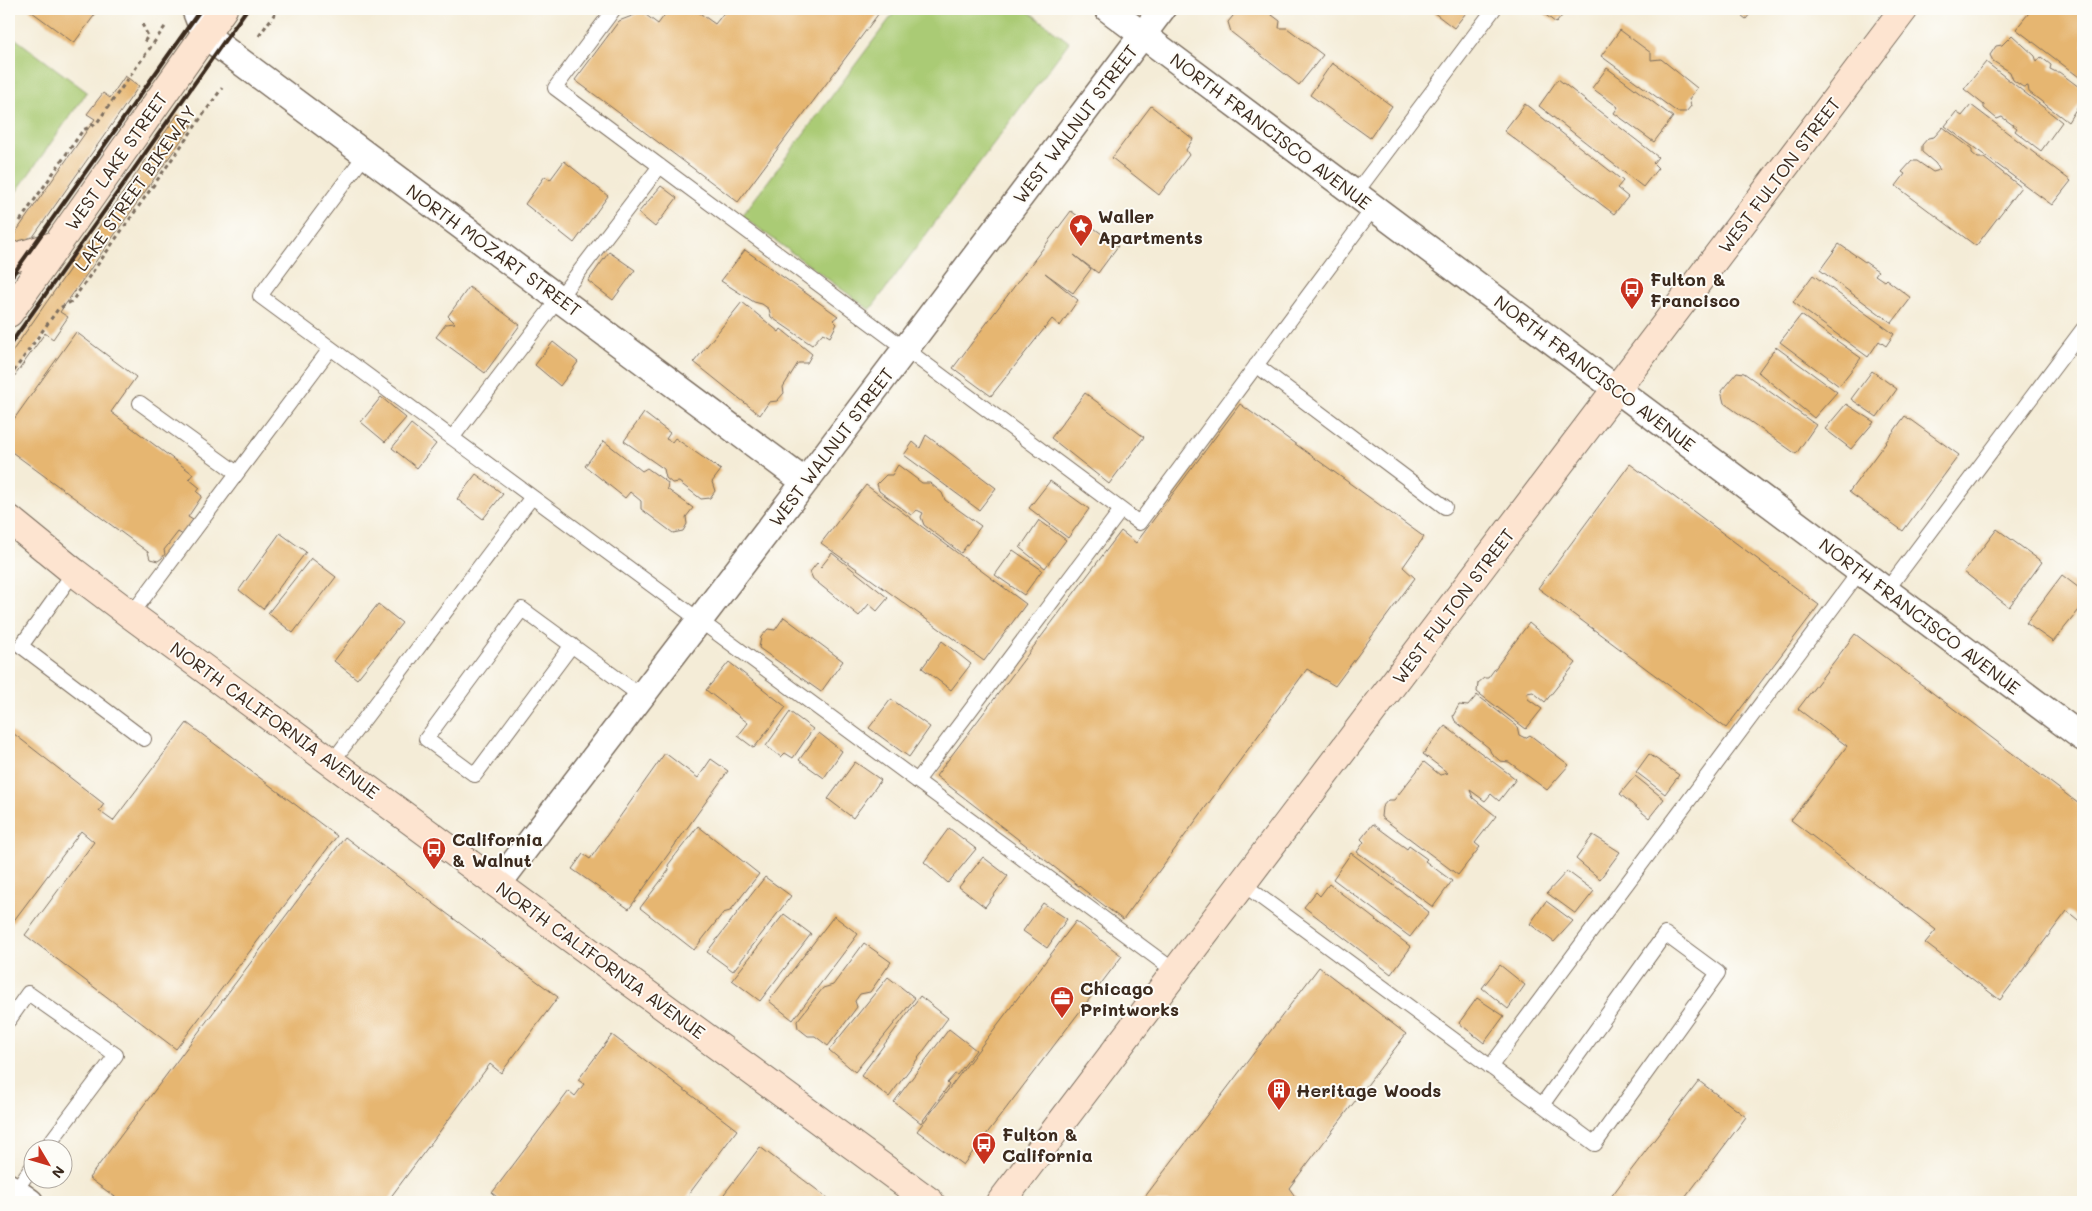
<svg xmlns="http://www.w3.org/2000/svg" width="2092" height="1211" font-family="Mali,sans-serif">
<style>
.green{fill:#aacb74;stroke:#727a49}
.building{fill:#e6b671}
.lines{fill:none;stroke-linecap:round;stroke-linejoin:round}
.lane-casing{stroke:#7c6e5f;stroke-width:16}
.street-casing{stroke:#7c6e5f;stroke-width:29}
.secondary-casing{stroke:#7c6e5f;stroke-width:30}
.path{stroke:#7c6e5f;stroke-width:3;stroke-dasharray:4 4;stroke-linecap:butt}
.lane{stroke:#fff;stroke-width:14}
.street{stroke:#fff;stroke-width:26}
.secondary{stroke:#fde4d0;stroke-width:28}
.rail{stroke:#3b2a1e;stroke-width:4}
.labels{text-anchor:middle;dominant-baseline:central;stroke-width:4;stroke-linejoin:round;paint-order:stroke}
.street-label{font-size:18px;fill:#3b2a1e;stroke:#fdfcf7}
.poi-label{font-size:18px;font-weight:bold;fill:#3b2a1e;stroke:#fdfcf7;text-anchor:start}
</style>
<rect width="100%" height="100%" fill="#fdfcf7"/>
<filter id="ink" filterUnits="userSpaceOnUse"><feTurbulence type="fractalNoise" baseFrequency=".02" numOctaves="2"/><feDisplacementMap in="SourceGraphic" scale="10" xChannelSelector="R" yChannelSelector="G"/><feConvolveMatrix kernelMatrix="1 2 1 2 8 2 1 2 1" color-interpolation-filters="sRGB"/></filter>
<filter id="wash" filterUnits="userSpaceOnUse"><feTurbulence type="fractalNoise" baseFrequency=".0096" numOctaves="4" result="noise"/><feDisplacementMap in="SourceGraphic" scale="20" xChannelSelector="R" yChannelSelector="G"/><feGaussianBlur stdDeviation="1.12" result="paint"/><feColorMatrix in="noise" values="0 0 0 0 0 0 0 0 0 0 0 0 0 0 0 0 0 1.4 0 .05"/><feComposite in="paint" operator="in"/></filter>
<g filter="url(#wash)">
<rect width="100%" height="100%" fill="#f4ecd7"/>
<!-- green -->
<path class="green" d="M897 9H1025L1069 42 870 310 742 216Z
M9 34 87 92 9 202Z"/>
<g id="blocks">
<!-- building -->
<path class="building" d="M28 9H99L74 43Z
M669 9H694L715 24 727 9H882L738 202 575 80 619 21 642 12 658 24Z
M1245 9H1264L1280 21 1279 28H1287L1323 55 1299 85 1231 32 1228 22 1237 11Z
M1429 9H1469L1454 28Z
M1538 9H1568L1556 23Z
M1733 9H1754L1746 19Z
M2032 9H2083V80L2016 29Z
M1620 30 1651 53V60L1661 59 1697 88 1689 99 1691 106 1686 112H1677L1601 56Z
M2012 35 2035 56 2037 62 2041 57 2051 65 2050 69 2056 72H2059L2083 90V98L2068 122 2029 92 2028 86 2023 87 2013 80 2010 72 1993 61 1990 55 1996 46 2002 45Z
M1986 62 2062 122 2041 151 2015 131 2017 128 2002 117 1997 119 1984 108V105L1964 89Z
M1332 63 1392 106 1370 138 1310 95Z
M1607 68 1673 117 1654 142 1614 113 1618 107 1592 88Z
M125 76 139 86 9 271V242L95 119 87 114 103 93 110 98Z
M1558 79 1658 157 1653 163 1658 168 1643 187 1539 106Z
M1525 104 1623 181 1617 188 1628 197 1614 214 1504 131Z
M1971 105 2071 181 2052 205 1945 126 1956 112 1962 116Z
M1151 106 1193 139 1186 150 1189 155 1159 195 1112 158Z
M178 114 192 125 60 312 68 317 53 339 45 333 9 384V356Z
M1943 127 1972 149V153L1978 158H1984L2021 187 1976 246 1896 186 1905 174 1902 172 1912 161H1917L1933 172 1940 170 1935 163 1922 152V145L1928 138 1934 137Z
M564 161 608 196 574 243 525 204 545 176 550 180Z
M661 186 677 198 655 227 638 213Z
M1071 211 1118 246 1098 273 1074 255 1091 269 1073 293 1045 273 1078 300 1060 326 1052 319 991 396 953 368Z
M1839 244 1878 271 1875 275 1884 281 1886 279 1911 298 1892 323 1820 270Z
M745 250 838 316 833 320 837 324 830 337 823 333 812 345 771 317 769 309 762 304 754 302 721 281Z
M609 252 635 270 613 300 588 281Z
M1813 275 1894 334 1886 346 1879 341 1868 357 1793 302Z
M469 287 520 325 485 373 436 337 446 324 455 323 448 316Z
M742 302 779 332 781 329 812 354 807 363H798L783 387 784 393 777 401 769 402 760 415 694 362Z
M1801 315 1861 358 1839 386 1780 342Z
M76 332 136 377 111 412 193 474 189 479 200 488 197 492 202 496 188 517 193 520 183 535 178 532 164 550 165 554 162 558 158 561 150 559 148 552 9 450V426Z
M553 342 578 362 560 386 535 365Z
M1776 347 1837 392 1814 418 1758 372Z
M1872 371 1897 389 1877 417 1851 399Z
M1737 372 1744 373 1816 425 1796 454 1724 403 1721 391Z
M1085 393 1144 437 1109 484 1051 438Z
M381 397 406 418 385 442 361 422Z
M1240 404 1424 537 1403 567 1415 578 1335 686 1307 669 1123 920 936 776 1121 531 1136 543Z
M1846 404 1874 422 1851 449 1825 429Z
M644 413 670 433 666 439 672 442 675 438 721 470 712 482 715 491 710 498 701 499 679 482 672 483 666 478 664 469 624 441Z
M1905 416 1959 455 1903 531 1849 492Z
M411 424 436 444 417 468 392 448Z
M926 435 996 488 979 510 904 455 913 442 920 448Z
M604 441 642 471 647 468 668 483 667 489 693 508 686 517 687 524 683 531 673 533 641 509V501L630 492 625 498 585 466Z
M1630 464 1819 605 1726 728 1538 588Z
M898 465 922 483H930L942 493 945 500 981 526 961 553 924 525 921 517 923 513 917 510 911 515 879 491 877 484 886 475H892Z
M476 474 503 494 483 519 457 499Z
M1050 481 1089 509 1068 538 1029 508Z
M866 485 1026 604 984 661 821 543Z
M1039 520 1066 540 1045 568 1020 548Z
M1997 529 2042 562 2009 607 1964 572Z
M280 533 306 552 263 609 239 590Z
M1013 550 1042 570 1024 595 995 575Z
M832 553 888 598 877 611 869 604 859 616 813 579 810 572 817 563 821 567Z
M311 558 336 577 293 633 268 613Z
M2062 575 2083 591V605L2053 642 2026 623Z
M378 604 402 623 357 679 334 661Z
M784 617 843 661 821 692 759 648 761 637 768 629 775 630Z
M1529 623 1576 663 1545 702 1533 692 1527 693 1528 699 1542 709 1526 729 1477 692 1478 683 1484 678H1488Z
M1855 634 2083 807V924L2067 911 2000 1000 1925 943 1936 930 1791 820 1847 746 1798 709Z
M942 641 971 664 951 690 922 668Z
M729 662 786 707 754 748 738 736 748 723 706 690Z
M1477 695 1517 726 1519 735 1525 738 1530 735 1569 765 1547 790 1509 762 1500 761 1491 753 1489 748 1455 721 1453 716 1459 705 1468 706Z
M891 699 930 727 909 757 869 728Z
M790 712 813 729 793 758 785 753 781 757 766 746Z
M187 723 337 836 176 1049 25 935 94 842 81 831 9 927V730L104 804 99 811 113 821Z
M1445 726 1516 779 1499 801 1491 794 1485 801 1470 790 1473 798 1496 816 1475 843 1480 847 1458 875 1381 817 1382 807 1388 800H1394L1424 762 1440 775 1448 773 1423 754Z
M819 733 842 751 824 778 799 760Z
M665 753 698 778 711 759 728 771 629 909 572 869 583 854 590 859Z
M1649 754 1679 775 1665 794 1636 772Z
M855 762 881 780 853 818 828 799Z
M1635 776 1664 799 1649 818 1620 794Z
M1373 824 1407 849 1409 846 1427 859 1425 861 1452 881 1433 907 1357 852 1364 842 1361 839Z
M698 826 759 874 730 911 723 913 694 950 640 908 669 870 668 865Z
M949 828 976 849 948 883 924 862Z
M1593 835 1620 852 1600 879 1576 859Z
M345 837 558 997 501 1073 490 1064 387 1202H122L89 1178Z
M1351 853 1429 912 1410 937 1333 879Z
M983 857 1008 876 985 907 959 887Z
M1567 871 1594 891 1576 914 1547 893Z
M765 877 791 896 733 971 707 952Z
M1329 884 1411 947 1391 974 1304 907 1316 892 1320 896Z
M1546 901 1573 921 1554 942 1530 924Z
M1043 903 1067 919 1047 948 1023 931Z
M784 914 811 934 760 1001 732 980Z
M834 916 858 934 793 1020 769 1001Z
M1076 921 1122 956 963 1165 917 1131Z
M864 943 891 962 870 992 860 994 855 1001 857 1007 828 1046 815 1036H808L798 1028 797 1021 823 988 833 985Z
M1500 965 1525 985 1508 1009 1482 988Z
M1319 967 1406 1034 1289 1188 1299 1202H1141Z
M888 977 915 998 855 1072 829 1050Z
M920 996 948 1018 889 1097 861 1076Z
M1477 998 1504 1016 1484 1043 1459 1023Z
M949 1029 976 1050 957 1075 955 1074 947 1083 949 1085 921 1123 894 1102Z
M612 1035 737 1130 683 1202H503L492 1193 569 1091 575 1096 584 1084 578 1080Z
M1699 1081 1746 1117 1682 1202H1607Z
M760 1147 833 1202H718Z"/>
</g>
</g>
<g filter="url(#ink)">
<use href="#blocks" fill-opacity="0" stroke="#7c6e5f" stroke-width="1"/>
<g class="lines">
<!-- lane casing -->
<g class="lane-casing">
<path id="lane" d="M614 9 555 88 1139 523 1374 207
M365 155 260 296 1176 972
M1355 194 1494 9
M1256 365 1445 507
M140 403 237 473
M452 438 660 166
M74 572 21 646 144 739
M1886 591 2083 329
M131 615 330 349
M572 645 475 775 426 739 522 609 641 696
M332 762 532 497
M917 781 1121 510
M1243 884 1595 1144 1718 973 1665 934 1542 1105
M9 1020 28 993 116 1055 46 1148
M1490 1067 1860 571
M15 1191 32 1167"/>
</g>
<!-- street casing -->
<g class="street-casing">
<path id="street" d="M195 9 205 35 805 482
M1108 9 2083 738
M498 884 805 482 1162 9
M9 1187 30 1202"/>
</g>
<!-- secondary casing -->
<g class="secondary-casing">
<path id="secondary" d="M9 259 57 245
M9 313 223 9
M9 519 74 572 131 615 930 1202
M1001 1202 1904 9"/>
</g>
<!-- path -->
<path class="path" d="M142 24 148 36 144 42
M259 36 278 9
M20 221 83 130 96 124 167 24
M9 378 58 309 72 301 222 88"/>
<!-- lane -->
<use href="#lane" class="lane"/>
<!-- street -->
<use href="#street" class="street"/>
<!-- secondary -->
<use href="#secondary" class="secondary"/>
<!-- rail -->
<path class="rail" d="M9 280 201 9
M9 346 247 9"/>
</g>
</g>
<!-- icons -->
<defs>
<g id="sight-pin" transform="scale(1.25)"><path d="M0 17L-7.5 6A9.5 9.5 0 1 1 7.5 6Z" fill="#c8321e" stroke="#fdfcf7"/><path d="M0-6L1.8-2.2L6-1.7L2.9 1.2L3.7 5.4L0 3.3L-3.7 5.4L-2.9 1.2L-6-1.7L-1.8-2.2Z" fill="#fff"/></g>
<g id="bus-pin" transform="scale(1.25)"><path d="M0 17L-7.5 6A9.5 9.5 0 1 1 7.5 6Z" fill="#c8321e" stroke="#fdfcf7"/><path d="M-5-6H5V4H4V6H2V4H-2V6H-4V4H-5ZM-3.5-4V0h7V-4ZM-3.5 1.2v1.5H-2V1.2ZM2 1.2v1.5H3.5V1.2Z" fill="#fff"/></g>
<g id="office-pin" transform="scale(1.25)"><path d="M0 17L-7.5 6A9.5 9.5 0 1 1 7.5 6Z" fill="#c8321e" stroke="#fdfcf7"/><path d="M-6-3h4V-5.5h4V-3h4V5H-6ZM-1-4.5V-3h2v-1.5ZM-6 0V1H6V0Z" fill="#fff"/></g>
<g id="building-pin" transform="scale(1.25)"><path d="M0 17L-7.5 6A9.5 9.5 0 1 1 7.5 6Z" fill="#c8321e" stroke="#fdfcf7"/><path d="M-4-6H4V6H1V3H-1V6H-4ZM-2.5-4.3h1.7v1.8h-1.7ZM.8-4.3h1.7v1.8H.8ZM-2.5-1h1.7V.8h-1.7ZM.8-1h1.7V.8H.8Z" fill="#fff"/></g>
</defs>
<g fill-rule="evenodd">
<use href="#sight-pin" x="1081" y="226"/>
<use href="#bus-pin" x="1632" y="289"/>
<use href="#bus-pin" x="434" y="849"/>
<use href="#office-pin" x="1062" y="998"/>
<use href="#building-pin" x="1279" y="1090"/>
<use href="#bus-pin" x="984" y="1144"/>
</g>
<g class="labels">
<!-- street labels -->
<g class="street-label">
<text transform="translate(1075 124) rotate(-53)">WEST WALNUT STREET</text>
<text transform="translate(1271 131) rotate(37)">NORTH FRANCISCO AVENUE</text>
<text transform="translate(116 161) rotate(-55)">WEST LAKE STREET</text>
<text transform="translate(1779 175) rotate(-53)">WEST FULTON STREET</text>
<text transform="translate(135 188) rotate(-55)">LAKE STREET BIKEWAY</text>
<text transform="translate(494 250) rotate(36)">NORTH MOZART STREET</text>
<text transform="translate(1595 373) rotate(37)">NORTH FRANCISCO AVENUE</text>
<text transform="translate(831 447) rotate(-53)">WEST WALNUT STREET</text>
<text transform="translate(1453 606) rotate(-53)">WEST FULTON STREET</text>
<text transform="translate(1920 616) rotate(37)">NORTH FRANCISCO AVENUE</text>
<text transform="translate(275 720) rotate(36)">NORTH CALIFORNIA AVENUE</text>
<text transform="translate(601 960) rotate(36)">NORTH CALIFORNIA AVENUE</text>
</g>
<!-- poi labels -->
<g class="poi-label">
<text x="1098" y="216">Waller<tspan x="1098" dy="21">Apartments</tspan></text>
<text x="1650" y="279">Fulton &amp;<tspan x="1650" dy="21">Francisco</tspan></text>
<text x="452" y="839">California<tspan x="452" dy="21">&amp; Walnut</tspan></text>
<text x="1080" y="988">Chicago<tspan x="1080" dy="21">Printworks</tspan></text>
<text x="1296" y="1090">Heritage Woods</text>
<text x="1002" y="1134">Fulton &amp;<tspan x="1002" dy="21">California</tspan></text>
</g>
</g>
<!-- margin -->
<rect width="2092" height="1211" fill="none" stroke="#fdfcf7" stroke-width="30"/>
<!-- north arrow -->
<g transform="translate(48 1164) rotate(128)"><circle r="24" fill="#fdfcf7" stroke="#afa8a0"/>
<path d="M0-4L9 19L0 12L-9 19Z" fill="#c8321e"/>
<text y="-8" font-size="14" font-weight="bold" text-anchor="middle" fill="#3b2a1e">N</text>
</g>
</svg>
